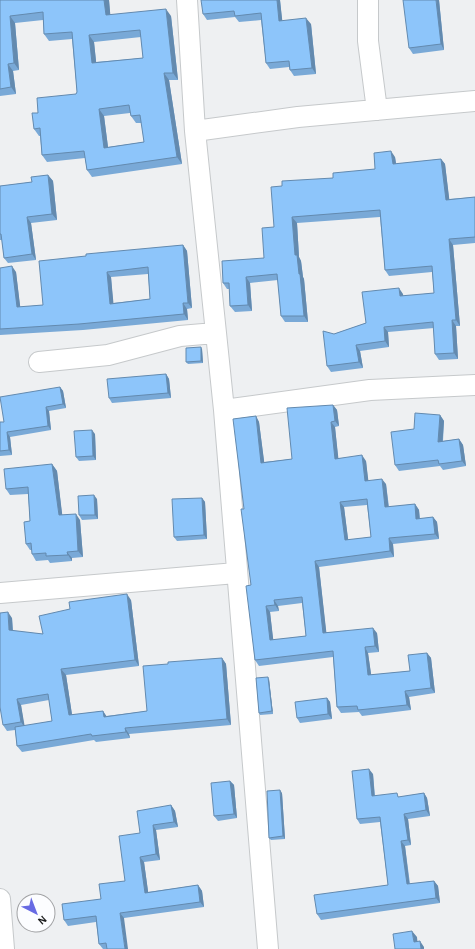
<svg xmlns="http://www.w3.org/2000/svg" width="475" height="949" font-family="'Alegreya Sans',sans-serif">
<style>
.lines{fill:none;stroke-linecap:round;stroke-linejoin:round}
.minor-casing{stroke:#c6c9cb;stroke-width:22}
.minor{stroke:#fff;stroke-width:20}
.wall{fill:#79a9d7;fill-rule:evenodd}
.shaded-wall{fill:#638aaf}
.building{fill:#8dc5fa;stroke:#638aaf;fill-rule:evenodd}
</style>
<rect width="100%" height="100%" fill="#eef0f2"/>
<g class="lines">
<!-- minor casing -->
<g class="minor-casing">
<path id="minor" d="M187 0 195 131 224 410 268 949
M368 0V41L377 110
M195 131 298 117 475 101
M39 362 108 355 180 336 215 333
M224 410 370 390 475 385
M0 593 236 573
M0 899 4 949"/>
</g>
<!-- minor -->
<use href="#minor" class="minor"/>
</g>
<!-- wall -->
<path class="wall" d="M0 0H109L110 15 171 16 178 80H169L182 164 92 177 87 170 85 158 47 162 42 155 40 136H39L34 129 38 113 76 94 77 92 72 39 49 41 44 34 43 20 15 23 19 70 13 71 16 94 0 96ZM141 37 143 58 96 62 94 42ZM130 113 131 116 136 123H142L144 142 108 147 104 116Z
M280 0 282 21 311 24 316 74 294 76 290 70 289 67 270 69 266 63 261 20 239 22 235 17 207 20 203 14Z
M439 0 444 50 413 54 409 48Z
M395 157 396 164 441 159 445 164 449 199 475 197V243L453 245 460 326H456L458 359 439 360 435 354 434 328 388 332 389 347 360 351 363 368 331 372 327 366 334 334 366 323 403 294V296L434 293 432 272 389 276 385 270 380 217 297 223 299 257 301 261 303 277 304 279 308 322H285L281 316 278 280 250 283 252 311 235 312 230 306 229 289H227L223 283 264 258 274 227 282 186 333 178 375 169Z
M48 175 53 181 57 220 31 223 36 260 8 263 4 258 2 240H0V186L32 182Z
M183 245 187 251 192 308 187 309 188 320 83 330 0 335V268L16 272 20 307 43 305 86 256ZM148 274 150 299 113 303 111 277Z
M202 349 203 363 188 364 186 362Z
M166 374 169 379 171 398 112 403 109 398Z
M60 387 63 391 66 408 49 411 51 430 10 437 12 455 0 456V422H4Z
M333 405 337 410 339 426 335 427 338 458 366 461 368 481 386 484 389 507 415 504 419 510 420 519 433 517 437 522 439 539 393 544 394 557 319 567 326 632 377 633 379 652 368 653 371 675 410 671 427 653 431 658 435 693 409 697 411 710 362 716 359 712 341 713 337 707 333 657 259 666 255 660 251 585 244 509 256 416 259 422 264 462 292 459ZM367 505 371 537 348 540 344 507ZM302 603 306 636 273 640 270 612 279 611 278 606Z
M440 415 444 421 443 441 459 439 463 445 466 466 443 470 440 466 399 471 395 465 414 429Z
M95 434 96 460 79 461 76 457Z
M52 464 57 471 62 515 80 520 83 557 72 558V561L50 563 48 560 36 561 32 554V550H30L26 544 30 521 28 494 10 495 6 489Z
M202 498 205 502 207 539 177 541 174 537Z
M97 499 98 519 82 520 79 515Z
M131 600 139 666 66 675 72 715 103 711 106 716 147 711 168 664 222 658 226 664 231 725 129 734 130 738 96 742 94 740 22 752 17 746 15 730 7 731 3 725 12 618 13 631 43 634ZM49 700 52 721 24 726 21 705Z
M269 679 273 714 260 715 259 713Z
M327 698 330 702 332 719 300 723 297 718Z
M373 774 375 796 400 797 424 793 427 798 430 816 408 819 411 845 405 846 410 884 434 881 438 886 440 903 321 920 317 914 388 885 380 822 360 824 357 819Z
M230 781 234 785 237 818 218 821 214 816Z
M282 793 285 839 271 840 269 838Z
M171 805 175 811 178 827 156 830 160 860 144 862 148 892 198 885 202 891 204 907 124 918 107 949H103L99 944 96 922 68 926 64 920 101 899 125 881 140 833Z"/>
<!-- shaded-wall -->
<path class="shaded-wall" d="M104 0H109L111 22 106 15Z
M277 0H280L283 27 279 21Z
M436 0H439L444 50 441 44Z
M166 9 171 16 178 80 173 73Z
M10 16 15 23 19 70 14 63Z
M306 18 311 24 316 74 312 68Z
M89 35 94 42 97 70 92 63Z
M8 64 13 71 16 94 11 87Z
M164 73 169 80 182 164 177 157Z
M99 109 104 116 109 155 104 148Z
M391 151 395 157 397 170 393 164Z
M441 159 445 164 450 205 446 200Z
M48 175 53 181 57 220 52 214Z
M27 217 31 223 36 260 32 254Z
M292 217 297 223 299 257 301 261 303 277 304 279 308 322 304 316 299 274 295 255Z
M449 239 453 245 460 326 456 320Z
M183 245 187 251 192 308 188 303Z
M12 266 16 272 21 313 17 307Z
M107 272 111 277 114 309 110 304Z
M246 277 250 283 252 311 248 305Z
M399 288 403 294 404 302 400 296Z
M183 303 187 309 188 320 184 314Z
M452 320 456 326 458 359 454 353Z
M384 327 388 332 389 347 385 341Z
M356 345 360 351 363 368 359 362Z
M201 347 202 349 203 363 201 361Z
M166 374 169 379 171 398 168 393Z
M60 387 63 391 66 408 63 404Z
M333 405 337 410 339 426 335 421Z
M46 407 49 411 51 430 48 426Z
M440 415 444 421 442 448 438 442Z
M256 416 259 422 265 468 261 463Z
M331 422 335 427 339 464 335 459Z
M92 430 95 434 96 460 93 456Z
M7 432 10 437 12 455 9 450Z
M459 439 463 445 466 466 462 461Z
M362 455 366 461 369 486 365 481Z
M52 464 57 471 63 521 59 515Z
M382 479 386 484 389 512 385 507Z
M94 495 97 499 98 519 95 515Z
M202 498 205 502 207 539 204 535Z
M340 502 344 507 349 546 345 540Z
M415 504 419 510 420 525 416 519Z
M76 514 80 520 83 557 78 551Z
M433 517 437 522 439 539 435 534Z
M389 538 393 544 394 557 390 551Z
M67 552 72 558V561L68 555Z
M315 561 319 567 327 638 323 633Z
M127 594 131 600 139 666 135 660Z
M274 600 278 606 279 611 275 605Z
M266 606 270 612 274 646 270 640Z
M8 612 12 618 13 636 9 630Z
M373 628 377 633 379 652 375 646Z
M365 647 368 653 372 680 368 675Z
M427 653 431 658 435 693 431 688Z
M222 658 226 664 231 725 227 719Z
M61 669 66 675 73 721 69 715Z
M268 677 269 679 273 714 272 711Z
M405 691 409 697 411 710 407 705Z
M327 698 330 702 332 719 328 714Z
M17 699 21 705 25 728 21 722Z
M103 711 107 717H104Z
M125 728 129 734 130 738 126 732Z
M369 769 373 774 375 802 372 796Z
M230 781 234 785 237 818 234 814Z
M280 790 282 793 285 839 283 836Z
M424 793 427 798 430 816 426 810Z
M171 805 175 811 178 827 174 822Z
M404 814 408 819 411 845 408 840Z
M153 825 156 830 160 860 156 854Z
M401 841 405 846 410 889 407 884Z
M140 857 144 862 149 898 145 893Z
M434 881 438 886 440 903 436 898Z
M198 885 202 891 204 907 200 902Z
M120 913 124 918 128 949H125Z
M412 931 417 937 418 948 414 942Z
M420 941 424 947V949H421Z"/>
<!-- building -->
<path class="building" d="M0 0H104L106 15 166 9 173 73H164L177 157 87 170 84 151 42 155 40 128 34 129 32 113H38L37 98 76 94 77 92 72 32 44 34 43 12 10 16 14 63 8 64 11 87 0 89ZM140 30 143 58 92 63 89 35ZM129 105 131 116 140 115 144 142 104 148 99 109Z
M201 0H277L279 21 306 18 312 68 290 70 289 61 266 63 261 13 235 16 234 11 203 14Z
M403 0H436L441 44 409 48Z
M391 151 393 164 441 159 446 200 475 197V237L449 239 456 320H452L454 353 435 354 433 322 384 327 385 341 356 345 359 362 327 366 323 331 334 334 366 323 362 292 399 288 400 296 434 293 432 266 385 270 380 210 292 217 295 255H297L299 274H300L304 316H281L277 274 246 277 248 305 230 306 229 283H223L222 261 264 258 262 228 274 227 271 187 282 186V181L333 178V173L375 169 374 153Z
M48 175 52 214 27 217 32 254 4 258 1 234H0V186L32 182 31 177Z
M183 245 188 303H183L184 314 79 324 0 329V268L12 266 17 307 43 305 39 261 86 256V254ZM148 267 150 299 110 304 107 272Z
M201 347V361L186 362V348Z
M166 374 168 393 109 398 107 379Z
M60 387 63 404 46 407 48 426 7 432 9 450 0 451V422H4L0 397Z
M333 405 335 421 331 422 335 459 362 455 365 481 382 479 385 507 415 504 416 519 433 517 435 534 389 538 390 551 315 561 323 633 373 628 375 646 365 647 368 675 410 671 408 655 427 653 431 688 405 691 407 705 358 710 357 706 337 707 333 651 255 660 246 586 251 585 241 509H244L233 419 256 416 261 463 292 459 287 408ZM367 499 371 537 345 540 340 502ZM302 597 306 636 270 640 266 606 275 605 274 600Z
M415 413 440 415 438 442 459 439 462 461 439 464 438 460 395 465 391 432 414 429Z
M92 430 93 456 76 457 74 431Z
M52 464 59 515 76 514 78 551 67 552 68 555 46 556V553L32 554 31 543 26 544 24 522 30 521 28 487 6 489 4 469Z
M94 495 95 515H79L78 496Z
M202 498 204 535 174 537 172 499Z
M127 594 135 660 61 669 69 715 103 711 104 717 147 711 143 666 168 664V662L222 658 227 719 125 728 126 732 92 736 91 734 17 746 15 727 52 721 48 694 17 699 21 722 3 725 0 707V613L8 612 9 630 43 634 39 616 70 609 69 602Z
M268 677 272 711 259 713 256 678Z
M327 698 328 714 297 718 295 702Z
M369 769 372 796 397 793 398 797 424 793 426 810 404 814 408 840 401 841 407 884 434 881 436 898 317 914 314 895 388 885 380 817 357 819 352 771Z
M230 781 234 814 214 816 211 783Z
M280 790 283 836 269 838 267 791Z
M171 805 174 822 153 825 156 854 140 857 145 893 198 885 200 902 120 913 125 949H107L106 943 99 944 96 916 64 920 62 904 101 899 99 884 125 881 119 836 140 833 137 811Z
M412 931 414 942 420 941 421 949H395L393 934Z"/>
<!-- north arrow -->
<g transform="translate(36 913) rotate(138)"><circle r="19" fill="#fcfdff" stroke="#a2a3a5"/>
<path d="M0-3L7 15L0 10L-7 15Z" fill="#676ae3"/>
<text y="-6" font-size="11" font-weight="bold" text-anchor="middle" fill="#1c1d1d">N</text>
</g>
</svg>
